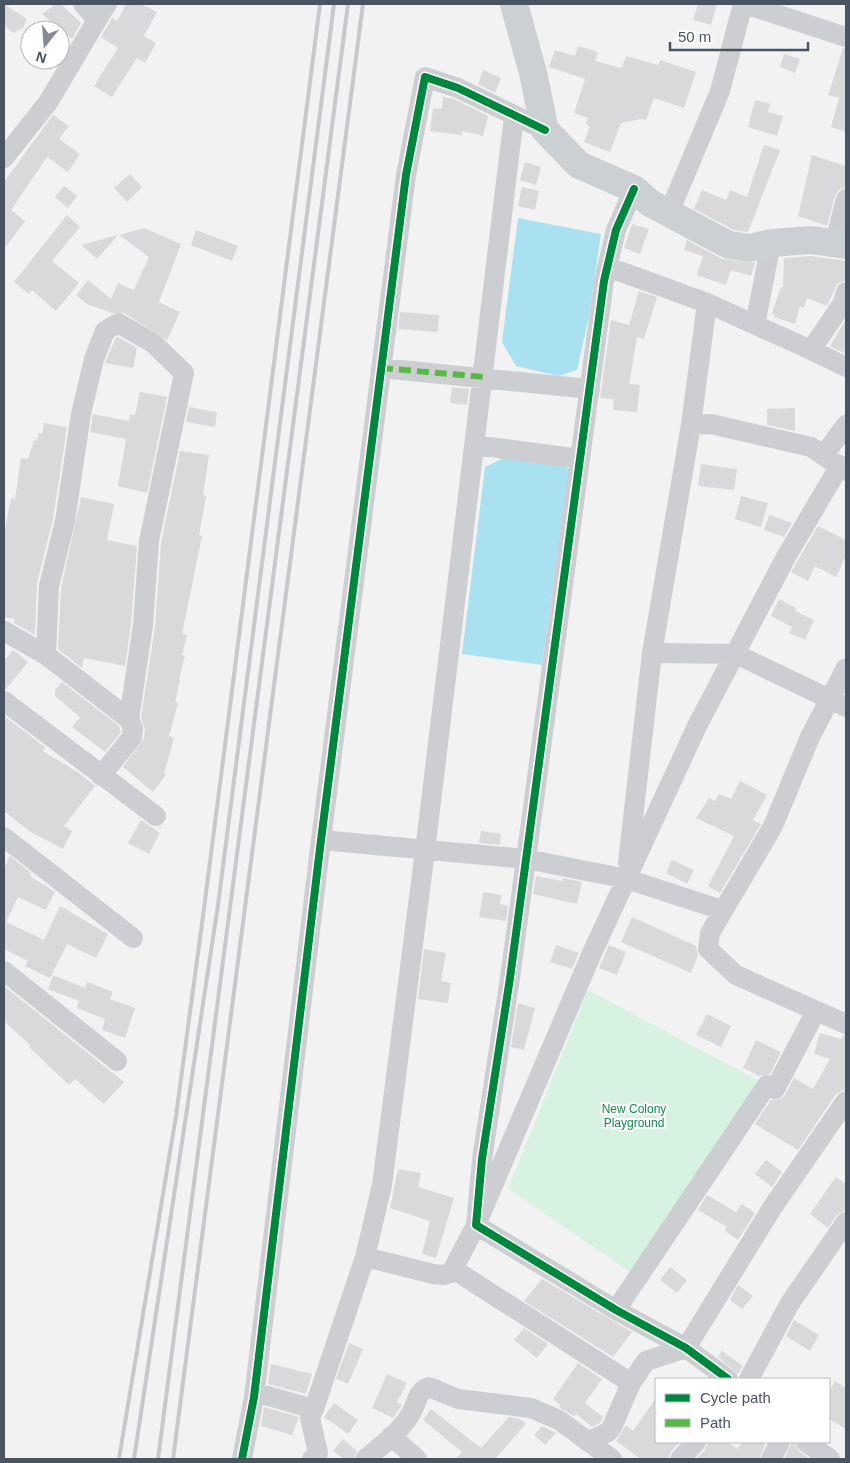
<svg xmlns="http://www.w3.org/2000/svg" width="850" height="1463" font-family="Arial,sans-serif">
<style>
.green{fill:#d7f2e1}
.water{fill:#aae1f1}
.building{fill:#d9d9db}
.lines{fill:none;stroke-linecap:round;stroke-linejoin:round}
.street{stroke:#ccced1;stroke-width:20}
.secondary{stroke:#cdd0d3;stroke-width:28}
.rail{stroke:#c7c8cb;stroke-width:4}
.quiet{stroke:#58b947;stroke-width:6;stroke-dasharray:12 6;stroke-linecap:butt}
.cycleway-casing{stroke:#fff;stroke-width:11}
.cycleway{stroke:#00873e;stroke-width:8}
.labels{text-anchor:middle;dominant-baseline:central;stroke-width:4;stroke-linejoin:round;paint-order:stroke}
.park-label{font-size:12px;fill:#14864e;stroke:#fff}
</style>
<rect width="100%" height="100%" fill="#f3f2f2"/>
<!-- green -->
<path class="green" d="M588 990 767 1085 633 1274 508 1189Z"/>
<!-- water -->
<path class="water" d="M518 218 601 234 589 316 577 370 559 376 516 366 502 342Z
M503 458 562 463 569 470 542 665 462 654 485 467Z"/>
<!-- building -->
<path class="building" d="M4 4 27 19 23 28 13 33 4 25Z
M56 4H61L81 23 72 39 42 14Z
M126 4H141L157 12 144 36 156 43 145 63 137 58 112 97 94 86 118 48 101 37 112 18 117 21Z
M698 4H717L711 25 693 20Z
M578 46 598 52 595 61 622 68 626 56 658 65 660 60 696 72 684 108 654 98 646 120 641 119 621 123 610 152 584 142 590 126 586 124 588 118 574 113 585 79 549 67 555 50 575 56Z
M843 48 846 49V132L831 127 839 98 828 95Z
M784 54 800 59 795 73 780 67Z
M483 70 501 78 495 93 478 84Z
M443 97 454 99 488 116 483 136 462 131V135L430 131 433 108 442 109Z
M755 100 770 104 768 112 783 116 777 136 748 127Z
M53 115 69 126 59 139 80 154 68 172 47 157 11 210 25 221 4 249V182Z
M764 145 780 150 748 232 734 230 694 209 702 190 726 200 730 190 747 197Z
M812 155 846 166V187L838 190 835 196 827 226 798 216Z
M525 162 541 167 536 185 520 180Z
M130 174 142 187 127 202 114 188Z
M64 186 77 196 68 208 55 197Z
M522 187 539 191 535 210 518 206Z
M67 215 80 227 52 261 79 283 56 311 32 290 29 294 14 282Z
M632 224 649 229 640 254 624 248Z
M144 228 181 244 159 302 180 312 167 340 124 313H112L87 304 76 295 88 280 111 299 118 283 134 290 149 257 119 235Z
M196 230 238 246 232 261 191 245Z
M118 235 97 259 81 245Z
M687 240 722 259 755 263 751 276 731 270 726 285 697 275 703 256 684 250Z
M811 256 846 261V280L837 284 827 306 807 298 804 308 800 306 795 324 774 317V314L772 313 781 287 783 288 784 258Z
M639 291 657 297 644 339 637 337 629 384 640 385 637 412 613 410 614 399 600 398 611 320 629 325Z
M400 312 439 315 438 332 398 329Z
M846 319V354L830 346Z
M118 337 137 348 133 368 105 363 115 339Z
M452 387 469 389 467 405 450 403Z
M140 392 167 397 147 493 118 486 126 439 90 432 93 414 129 421 130 414 135 415Z
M189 407 217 412 215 427 186 422Z
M795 408V431L767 425V409Z
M44 423 67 427 53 519 37 583 35 635 14 623 15 619 4 617V535L11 498 15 499 21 458 28 459 34 440 37 441 38 433 42 434Z
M180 451 209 455 203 495 206 496 199 535 202 536 182 634 187 635 182 655 185 656 179 679 180 680 175 702 178 703 169 736 174 738 164 774 166 775 153 792 123 767 144 738 145 730 141 718 155 627 161 543Z
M701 464 737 469 734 490 698 486Z
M741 496 768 503 761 527 735 519Z
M81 497 114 504 107 540 137 546 131 624 125 666 84 658 82 668 58 649 61 588Z
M769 515 792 523 784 537 764 530Z
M818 526 846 540V556L836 577 815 566 808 581 791 572Z
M779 599 796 608 795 611 814 620 805 640 789 633 792 627 771 616Z
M13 650 28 662 6 689H4V661Z
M62 682 119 726 121 732 105 752 72 727 80 717 55 696V690Z
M4 716 45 747 43 751 79 773 95 786 64 826 72 831 63 849 29 831 4 811Z
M740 781 767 795 753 820 761 824 720 893 708 886 734 836 696 818 709 798 715 801 719 794 731 799Z
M141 820 160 833 149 854 128 843Z
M481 831 501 834 500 845 479 843Z
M10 856 31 873 30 876 55 892 46 910 18 897 6 922 44 940 60 906 108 934 96 958 67 944 50 978 25 966 28 961 4 949V869Z
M672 860 694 870 687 884 666 873Z
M536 876 562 881 563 878 582 882 577 904 533 894Z
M483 892 502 895 500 904 508 906 506 921 479 917Z
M632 917 696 946 698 956 691 973 621 942Z
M556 945 579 953 572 969 550 962Z
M609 945 626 952 617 975 599 968Z
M424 949 446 953 441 981 451 983 448 1003 418 999Z
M53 975 85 988 87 982 113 992 110 999 135 1008 125 1038 102 1030 105 1019 77 1008 79 1001 48 989Z
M4 986 124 1082 104 1104 75 1079 69 1085 29 1047 30 1045 4 1021Z
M518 1003 535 1008 524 1050 511 1047Z
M707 1014 731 1026 721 1047 696 1035Z
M820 1033 841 1039 843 1035 846 1036V1089L836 1094 798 1150 755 1124 771 1100 781 1099 785 1095 794 1078 813 1089 830 1059 814 1054Z
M756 1040 781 1052 770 1074 759 1076 743 1068Z
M766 1160 782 1172 772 1187 755 1174Z
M398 1169 421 1173 418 1187 454 1198 436 1258 422 1254 430 1221 390 1208Z
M836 1177 846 1184V1210L837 1215 828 1228 810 1214Z
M707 1195 736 1212 742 1204 755 1213 738 1240 725 1231 727 1227 698 1210Z
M670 1267 687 1280 677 1293 660 1280Z
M542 1279 632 1332 613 1357 524 1301Z
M738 1285 753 1296 742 1309 730 1300Z
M794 1320 819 1335 810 1351 786 1336Z
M524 1328 548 1344 537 1358 514 1340Z
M349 1343 363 1349 348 1384 336 1379Z
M722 1351 743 1366 738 1374 718 1357Z
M578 1363 602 1379 585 1403 603 1417 600 1423 592 1427 576 1414 574 1416 559 1407 560 1405 553 1399Z
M271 1364 312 1374 306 1394 268 1384Z
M387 1374 407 1383 397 1402 402 1405 393 1418 372 1408Z
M835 1381 846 1388V1429L829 1419V1392Z
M656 1398V1442H680L671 1451 668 1459H641L616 1441 626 1425 633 1431Z
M334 1403 358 1420 348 1434 324 1417Z
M264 1407 299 1417 292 1435 261 1426Z
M431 1409 481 1448 509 1417 520 1419 526 1424 495 1459H455L462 1452 423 1420Z
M542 1426 556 1433 545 1445 534 1435Z
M343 1439 357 1451 353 1459H344L333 1451Z
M708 1442H728L737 1449 743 1442H762L765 1444 759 1459H696L705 1450Z
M792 1442H794L799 1451 810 1459H784Z"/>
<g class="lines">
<!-- street -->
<path class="street" d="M745 4 846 37
M97 20 107 4
M4 158 49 101 97 20 83 4
M634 189 616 230 604 281 510 978 482 1159 476 1225 616 1310 686 1348 728 1379
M669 213 720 91 743 4
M835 242 846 199
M608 267 707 303 691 425 711 424 811 447 846 471
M707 303 811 350 843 303 846 292
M755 325 771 243
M811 350 846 367
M381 368 590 389
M475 445 580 459
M824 455 846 425
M4 631 46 655 129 719 133 729 132 737 101 776
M652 653 736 654 846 707
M46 655 49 586 65 521 81 414 94 359 105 331 118 323 153 343 184 373 149 541 143 625 129 719
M846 668 810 737 773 826 710 933 708 949 736 975 846 1024
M4 701 156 816
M4 837 133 938
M321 840 526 859 627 879 722 910
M628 862 652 653 691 425
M4 971 117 1061
M365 1257 433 1274 443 1275 451 1273 476 1225 592 953 698 724 786 557 840 465
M453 1269 631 1383
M616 1310 767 1085 775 1089 816 1011
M749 1379 790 1303 846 1222
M254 1397 261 1394 314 1409 365 1257 382 1185 425 851 514 116
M391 1436 417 1459
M588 1442 608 1432 612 1427 631 1383 646 1361 686 1348 772 1208 846 1101
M806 1442 830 1459
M242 1459 254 1397 321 840 406 175 425 77 458 88 545 130
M312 1459 318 1453 310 1418 314 1409
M365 1459C380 1447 400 1432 410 1415 417 1405 416 1391 429 1387L458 1399 531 1408 559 1420 612 1459
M680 1459 696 1442
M771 1459 780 1442"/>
<!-- secondary -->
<path class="secondary" d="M514 4 533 73 545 130 579 165 634 189 650 203 729 245 750 248 771 243 812 240 846 245"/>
<!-- rail -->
<path class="rail" d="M119 1459 176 1116 205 901 320 4
M134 1459 218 905 334 4
M158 1459 348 4
M173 1459 363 4"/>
<!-- quiet -->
<path class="quiet" d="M381 368 484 377"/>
<!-- cycleway casing -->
<g class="cycleway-casing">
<path id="cycleway" d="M634 189 616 230 604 281 510 978 482 1159 476 1225 616 1310 686 1348 728 1379
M242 1459 254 1397 321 840 406 175 425 77 458 88 545 130"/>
</g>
<!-- cycleway -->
<use href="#cycleway" class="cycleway"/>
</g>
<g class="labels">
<!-- park labels -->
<g class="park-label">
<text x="634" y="1109">New Colony<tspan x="634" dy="14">Playground</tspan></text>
</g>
</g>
<!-- border -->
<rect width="850" height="1463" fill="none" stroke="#485460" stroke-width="10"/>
<!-- legend -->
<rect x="655" y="1378" width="175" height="65" fill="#ffffff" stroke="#b6bbbf"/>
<rect x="665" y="1394" width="25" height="8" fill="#00873e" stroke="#b6bbbf"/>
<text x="700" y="1403" font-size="15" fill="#485460">Cycle path</text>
<rect x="665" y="1419" width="25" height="8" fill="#58b947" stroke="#b6bbbf"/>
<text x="700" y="1428" font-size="15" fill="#485460">Path</text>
<!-- north arrow -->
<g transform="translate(45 45) rotate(197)"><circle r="24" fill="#ffffff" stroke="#b6bbbf"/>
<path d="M0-4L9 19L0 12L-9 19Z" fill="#848b93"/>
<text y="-8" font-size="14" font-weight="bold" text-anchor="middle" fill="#485460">N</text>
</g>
<!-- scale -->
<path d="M670 42v8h138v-8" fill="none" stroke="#485460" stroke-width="2.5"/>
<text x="678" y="42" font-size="15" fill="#485460" stroke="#ffffff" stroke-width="4" paint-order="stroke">50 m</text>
</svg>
